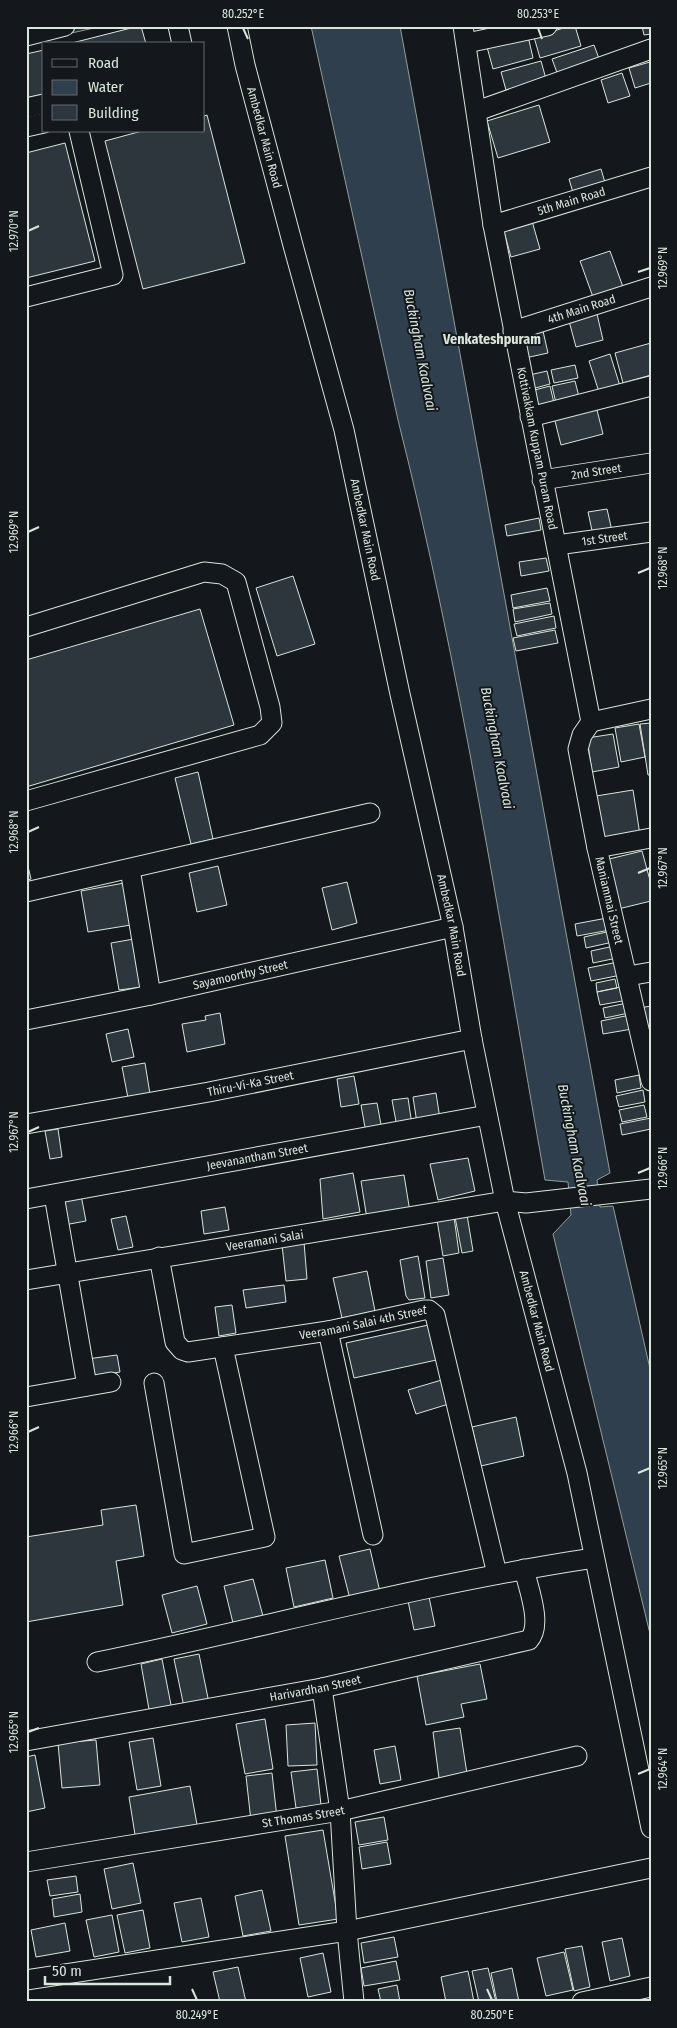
<svg xmlns="http://www.w3.org/2000/svg" width="677" height="2028" font-family="'Fira Sans Condensed',sans-serif">
<style>
.green{fill:#1a2d24;stroke:#939e99}
.water{fill:#2f3f4d;stroke:#939e99}
.building{fill:#2c363c;stroke:#d8e6dc}
.lines{fill:none;stroke-linecap:round;stroke-linejoin:round}
.minor-casing{stroke:#d8e6dc;stroke-width:21}
.minor{stroke:#14181c;stroke-width:19}
.ticks{fill:none;stroke:#d8e6dc;stroke-width:2}
.labels{text-anchor:middle;dominant-baseline:central;stroke-width:4;stroke-linejoin:round;paint-order:stroke}
.street-label{font-size:12px;fill:#d8e6dc;stroke:#14181c}
.neighbourhood-label{font-size:14px;font-weight:bold;fill:#d8e6dc;stroke:#14181c}
.water-label{font-size:14px;font-style:italic;fill:#d8e6dc;stroke:#14181c}
.neatline{fill:none;stroke:#d8e6dc;stroke-width:2}
.ticks-label{font-size:12px;text-anchor:middle;fill:#d8e6dc}
</style>
<rect width="100%" height="100%" fill="#14181c"/>
<!-- green -->
<path class="green" d="M26 26H103L26 43Z"/>
<!-- water -->
<path class="water" d="M311 26H400L610 1173 597 1180 600 1207 613 1206 651 1373V1638L553 1234 571 1215 568 1182 545 1180C500 926 461 670 398 420Z"/>
<!-- building -->
<path class="building" d="M141 26 146 44H68L139 26Z
M570 26H575L581 46 540 58 534 37Z
M642 26H651V34L644 35Z
M528 36 533 58 493 69 487 47Z
M594 45 601 64 559 78 552 59Z
M44 50V94L26 98V54Z
M541 61 546 79 506 90 501 72Z
M650 62 651 83 635 88 629 68Z
M622 73 630 96 608 103 601 80Z
M539 105 550 142 498 158 487 121Z
M207 115 245 263 143 289 105 141 142 131H204V116Z
M65 143 95 261 26 278V153Z
M601 169 606 186 574 196 569 179Z
M532 221 540 249 511 257 503 228Z
M610 251 623 287 593 297 580 261Z
M597 314 603 340 576 347 569 321Z
M543 331 548 353 525 358 520 336Z
M651 343V375L623 383 615 353Z
M610 354 620 386 599 392 589 361Z
M575 365 578 378 554 383 551 370Z
M547 371 550 384 528 390 525 376Z
M575 381 579 397 556 403 552 386Z
M550 386 554 403 532 409 527 392Z
M596 406 603 434 561 445 554 417Z
M607 509 612 531 593 535 588 512Z
M539 518 541 530 507 536 505 525Z
M546 558 549 571 521 576 519 562Z
M293 576 315 644 277 656 256 588Z
M547 588 550 601 513 608 511 595Z
M550 603 552 614 515 622 513 609Z
M200 609 234 725 26 787V660Z
M554 616 556 628 517 636 514 624Z
M555 630 558 643 516 651 513 638Z
M651 723V775H648L640 724Z
M639 724 645 757 621 762 615 728Z
M613 734 619 767 592 772 587 738Z
M198 772 213 839 191 844 175 778Z
M633 790 640 835 603 842 596 796Z
M642 851 651 884V901L614 910 601 861Z
M26 858 31 879 26 881Z
M218 866 227 905 197 912 189 873Z
M347 882 357 923 332 930 322 888Z
M124 883 131 925 88 932 81 891Z
M607 918 610 930 577 936 575 924Z
M611 931 613 942 586 948 584 937Z
M134 939 142 987 119 990 111 943Z
M614 946 617 958 593 963 591 951Z
M618 962 621 975 591 981 588 968Z
M615 979 617 988 597 992 596 983Z
M625 986 628 1000 600 1005 597 992Z
M627 1003 629 1013 605 1018 603 1008Z
M651 1006V1028L643 1029 639 1008Z
M220 1013 225 1044 187 1052 182 1024 206 1020 205 1016Z
M630 1015 632 1029 603 1034 601 1021Z
M128 1029 134 1057 112 1062 106 1034Z
M145 1063 150 1094 128 1098 122 1067Z
M639 1075 641 1088 617 1093 615 1080Z
M354 1076 359 1104 341 1107 337 1079Z
M643 1090 645 1102 619 1107 616 1096Z
M436 1093 440 1119 417 1123 413 1097Z
M408 1098 412 1125 397 1127 392 1100Z
M377 1103 382 1130 366 1133 361 1105Z
M644 1105 647 1117 622 1122 619 1110Z
M651 1118V1129L622 1135 620 1124Z
M58 1129 62 1157 50 1159 45 1131Z
M468 1158 475 1191 438 1200 430 1164Z
M353 1173 360 1212 323 1219 320 1179Z
M404 1175 410 1212 367 1219 361 1181Z
M81 1195 86 1221 64 1225 59 1199Z
M225 1207 229 1230 204 1234 201 1211Z
M467 1215 473 1251 462 1253 455 1217Z
M126 1216 133 1247 118 1250 111 1219Z
M454 1217 459 1253 443 1256 437 1220Z
M304 1242 307 1279 286 1281 282 1245Z
M418 1256 425 1298 409 1300 406 1296 400 1260Z
M443 1258 449 1295 431 1298 426 1261Z
M367 1271 375 1311 342 1318 333 1278Z
M284 1285 286 1302 246 1308 243 1290Z
M232 1305 236 1333 219 1336 215 1307Z
M433 1324 441 1359 354 1378 346 1343Z
M117 1355 120 1372 90 1377 87 1359Z
M445 1379 452 1403 416 1414 408 1390Z
M516 1417 524 1456 481 1466 472 1427Z
M136 1505 144 1556 116 1561 123 1605 26 1622V1537L103 1525 101 1510Z
M370 1549 380 1592 350 1599 339 1556Z
M325 1560 333 1598 294 1607 286 1568Z
M253 1579 263 1616 233 1623 224 1586Z
M197 1586 207 1624 172 1633 162 1595Z
M429 1597 435 1626 414 1630 408 1601Z
M199 1654 209 1703 184 1707 174 1659Z
M162 1659 172 1710 150 1715 141 1664Z
M480 1664 487 1699 461 1704 464 1717 426 1725 417 1676Z
M265 1719 273 1769 245 1774 236 1724Z
M315 1723 317 1765 288 1766 286 1725Z
M460 1728 467 1774 439 1778 433 1732Z
M153 1738 161 1786 137 1790 129 1742Z
M96 1740 100 1785 62 1788 58 1743Z
M395 1746 401 1780 380 1784 374 1750Z
M35 1755 45 1808 26 1812V1757Z
M317 1769 321 1805 296 1808 291 1772Z
M272 1773 277 1818 251 1821 246 1776Z
M190 1786 198 1830 136 1841 129 1797Z
M384 1817 388 1840 359 1845 355 1822Z
M323 1830 338 1919 299 1925 285 1836Z
M387 1842 391 1864 362 1869 359 1847Z
M133 1863 141 1903 112 1909 104 1869Z
M76 1876 78 1892 50 1896 47 1880Z
M262 1890 271 1931 243 1936 235 1896Z
M80 1894 82 1912 54 1917 52 1899Z
M201 1898 209 1937 182 1942 174 1903Z
M143 1910 150 1948 125 1953 117 1915Z
M112 1915 119 1952 94 1957 86 1920Z
M65 1923 70 1951 36 1957 31 1930Z
M394 1937 398 1957 364 1963 361 1943Z
M622 1938 630 1976 610 1981 602 1942Z
M582 1946 590 1987 574 1991 565 1949Z
M564 1952 573 1990 546 1996 537 1958Z
M323 1953 331 1992 308 1997 300 1958Z
M396 1961 400 1980 364 1986 361 1968Z
M238 1967 246 2002H220L213 1972Z
M488 1968 496 2002H479L472 1971Z
M512 1968 519 2002H497L491 1973Z
M468 1971 474 2002H446L441 1977Z
M397 1985 400 2002H381L378 1989Z"/>
<g class="lines">
<!-- minor casing -->
<g class="minor-casing">
<g id="minor">
<path d="M178 26 182 44"/>
<path id="s1" d="M237 26 245 65 294 249 344 430 400 694 453 927 472 1039 505 1201 577 1473 651 1828"/>
<path id="s2" d="M463 26 493 225 591 722"/>
<path d="M26 36 65 26"/>
<path d="M467 43 547 26"/>
<path d="M26 108 44 104"/>
<path d="M477 111 651 49"/>
<path d="M26 127 44 123"/>
<path id="s3" d="M493 225 651 177"/>
<path d="M26 297 113 275 79 131"/>
<path id="s4" d="M513 331 651 287"/>
<path d="M530 417 651 386"/>
<path id="s5" d="M542 480 651 463"/>
<path id="s6" d="M557 545 651 532"/>
<path d="M26 627 204 572 222 574 236 582 270 707 272 723 260 735 26 801"/>
<path id="s7" d="M591 722 582 735 578 749 597 848 651 1081"/>
<path d="M591 722 651 709"/>
<path d="M597 848 651 838"/>
<path d="M130 869 151 995"/>
<path d="M26 892 370 813"/>
<path d="M628 976 651 972"/>
<path id="s8" d="M26 1020 151 995 453 927"/>
<path id="s9" d="M26 1124 209 1092 472 1039"/>
<path d="M54 1195 87 1386"/>
<path id="s10" d="M26 1199 487 1115"/>
<path id="s11" d="M159 1257 175 1342 182 1350 188 1352 328 1331 424 1310H429L435 1315 497 1574"/>
<path id="s12" d="M26 1280 505 1201 526 1203 651 1189"/>
<path d="M328 1331 373 1535"/>
<path d="M154 1383 184 1554 265 1537 223 1347"/>
<path d="M26 1397 111 1382"/>
<path d="M97 1662C263 1628 426 1583 594 1558"/>
<path d="M322 1688 340 1811 347 1931 354 2002"/>
<path id="s13" d="M26 1741 322 1688 529 1640C543 1625 528 1587 524 1569"/>
<path id="s14" d="M26 1862 340 1811 577 1756"/>
<path d="M26 1980 347 1931 651 1868"/>
<path d="M582 2002 651 1987"/>
</g>
</g>
<!-- minor -->
<use href="#minor" class="minor"/>
</g>
<!-- ticks -->
<path class="ticks" d="M243 28 248 39M538 28 542 39M28 231 39 226M638 272 650 268M28 532 39 527M638 573 650 568M28 832 39 827M638 873 650 868M28 1132 39 1127M638 1173 650 1168M28 1432 39 1427M638 1473 650 1468M28 1732 39 1728M638 1774 650 1769M192 1989 197 2000M487 1989 492 2000"/>
<g class="labels">
<!-- street labels -->
<g class="street-label">
<text stroke="none"><textPath href="#s1" startOffset="115">Ambedkar Main Road</textPath></text>
<text stroke="none"><textPath href="#s3" startOffset="82">5th Main Road</textPath></text>
<text stroke="none"><textPath href="#s4" startOffset="72">4th Main Road</textPath></text>
<text stroke="none"><textPath href="#s2" startOffset="429">Kottivakkam Kuppam Puram Road</textPath></text>
<text stroke="none"><textPath href="#s5" startOffset="55">2nd Street</textPath></text>
<text stroke="none"><textPath href="#s1" startOffset="520">Ambedkar Main Road</textPath></text>
<text stroke="none"><textPath href="#s6" startOffset="48">1st Street</textPath></text>
<text stroke="none"><textPath href="#s7" startOffset="185">Maniammai Street</textPath></text>
<text stroke="none"><textPath href="#s1" startOffset="925">Ambedkar Main Road</textPath></text>
<text stroke="none"><textPath href="#s8" startOffset="219">Sayamoorthy Street</textPath></text>
<text stroke="none"><textPath href="#s9" startOffset="228">Thiru-Vi-Ka Street</textPath></text>
<text stroke="none"><textPath href="#s10" startOffset="235">Jeevanantham Street</textPath></text>
<text stroke="none"><textPath href="#s12" startOffset="242">Veeramani Salai</textPath></text>
<text stroke="none"><textPath href="#s1" startOffset="1330">Ambedkar Main Road</textPath></text>
<text stroke="none"><textPath href="#s11" startOffset="281">Veeramani Salai 4th Street</textPath></text>
<text stroke="none"><textPath href="#s13" startOffset="294">Harivardhan Street</textPath></text>
<text stroke="none"><textPath href="#s14" startOffset="281">St Thomas Street</textPath></text>
</g>
<!-- neighbourhood labels -->
<g class="neighbourhood-label">
<text x="492" y="339">Venkateshpuram</text>
</g>
<!-- water labels -->
<g class="water-label">
<text transform="translate(420 350) rotate(79)">Buckingham Kaalvaai</text>
<text transform="translate(497 748) rotate(79)">Buckingham Kaalvaai</text>
<text transform="translate(574 1145) rotate(79)">Buckingham Kaalvaai</text>
</g>
</g>
<!-- border -->
<rect width="677" height="2028" fill="none" stroke="#14181c" stroke-width="55"/>
<!-- legend -->
<rect x="42" y="42" width="162" height="90" fill="#14181c" stroke="#626a69"/>
<rect x="52" y="59" width="25" height="8" fill="#14181c" stroke="#626a69"/>
<text x="88" y="68" font-size="15" fill="#d8e6dc">Road</text>
<rect x="52" y="80" width="25" height="15" fill="#2f3f4d" stroke="#626a69"/>
<text x="88" y="92" font-size="15" fill="#d8e6dc">Water</text>
<rect x="52" y="105" width="25" height="15" fill="#2c363c" stroke="#626a69"/>
<text x="88" y="118" font-size="15" fill="#d8e6dc">Building</text>
<!-- scale -->
<path d="M45 1976v8h125v-8" fill="none" stroke="#d8e6dc" stroke-width="2.5"/>
<text x="52" y="1976" font-size="15" fill="#d8e6dc" stroke="#14181c" stroke-width="4" paint-order="stroke">50 m</text>
<rect x="28" y="28" width="622" height="1972" class="neatline"/>
<g class="ticks-label">
<text x="243" y="18">80.252°E</text>
<text x="538" y="18">80.253°E</text>
<text transform="translate(14 231) rotate(-90)" y="4">12.970°N</text>
<text transform="translate(663 268) rotate(-90)" y="4">12.969°N</text>
<text transform="translate(14 532) rotate(-90)" y="4">12.969°N</text>
<text transform="translate(663 568) rotate(-90)" y="4">12.968°N</text>
<text transform="translate(14 832) rotate(-90)" y="4">12.968°N</text>
<text transform="translate(663 868) rotate(-90)" y="4">12.967°N</text>
<text transform="translate(14 1132) rotate(-90)" y="4">12.967°N</text>
<text transform="translate(663 1168) rotate(-90)" y="4">12.966°N</text>
<text transform="translate(14 1432) rotate(-90)" y="4">12.966°N</text>
<text transform="translate(663 1468) rotate(-90)" y="4">12.965°N</text>
<text transform="translate(14 1732) rotate(-90)" y="4">12.965°N</text>
<text transform="translate(663 1769) rotate(-90)" y="4">12.964°N</text>
<text x="197" y="2019">80.249°E</text>
<text x="492" y="2019">80.250°E</text>
</g>
</svg>
